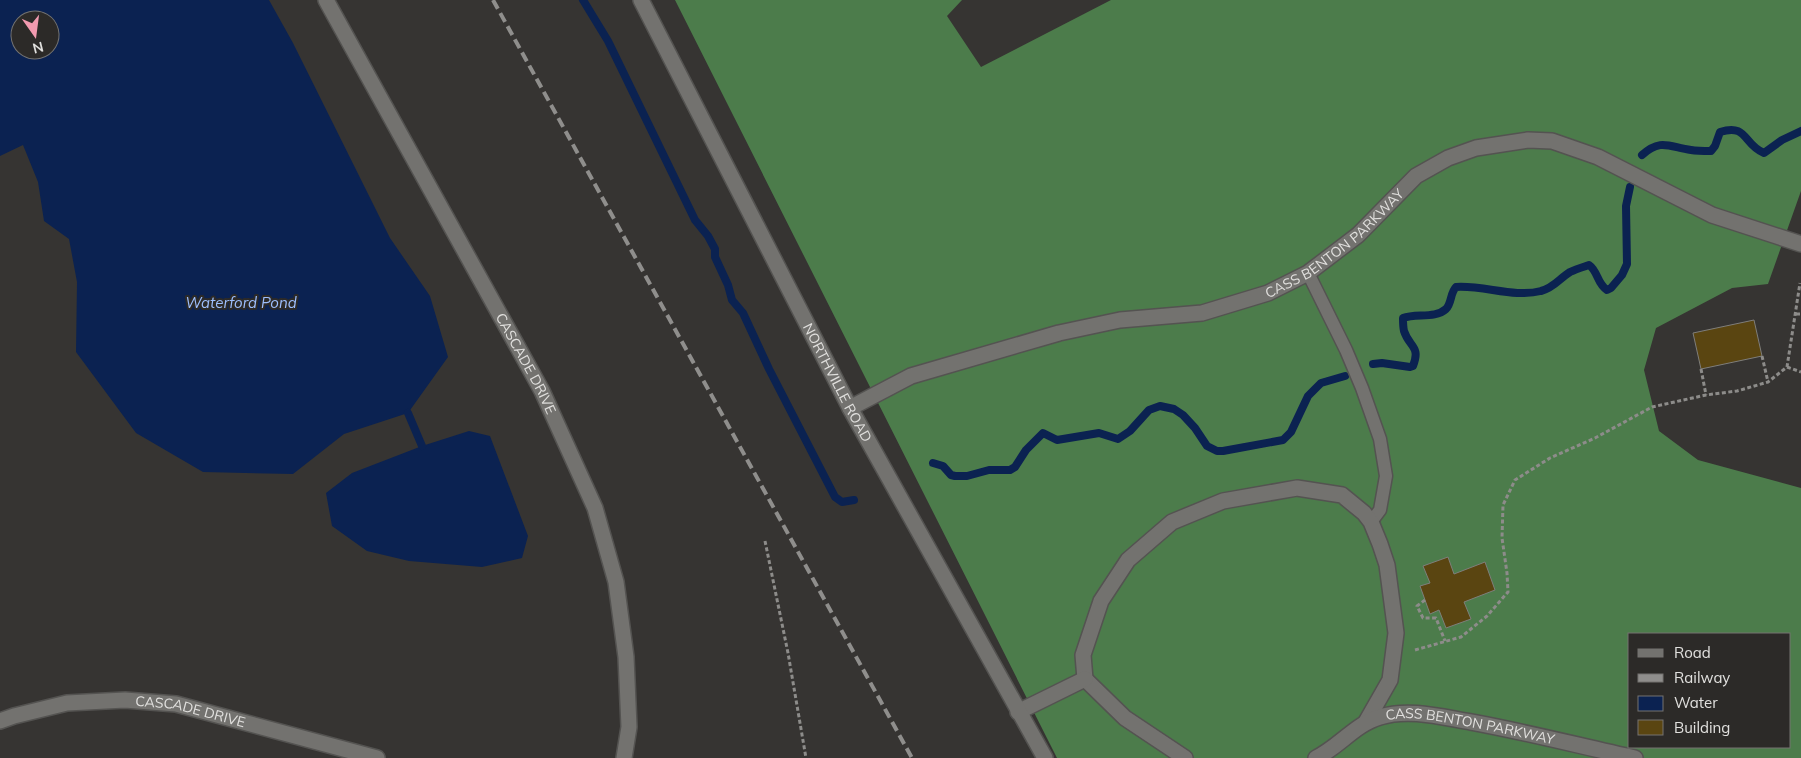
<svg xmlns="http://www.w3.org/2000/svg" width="1801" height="758" font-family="Mulish,sans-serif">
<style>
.forest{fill:#4c7c4b;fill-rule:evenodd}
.water{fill:#0b2251;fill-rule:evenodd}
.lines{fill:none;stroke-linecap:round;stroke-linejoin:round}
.stream{stroke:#0b2251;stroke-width:8}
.building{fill:#5a4511;stroke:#7f7e7b}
.service-casing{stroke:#545351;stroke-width:15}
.minor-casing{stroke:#545351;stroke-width:18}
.tertiary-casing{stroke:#545351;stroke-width:18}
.path{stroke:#8d8c8a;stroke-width:3;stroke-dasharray:4 2.5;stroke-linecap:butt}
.service{stroke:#73726f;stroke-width:12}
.minor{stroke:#73726f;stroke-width:15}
.tertiary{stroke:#73726f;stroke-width:15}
.rail{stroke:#8f8e8c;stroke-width:4;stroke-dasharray:10 5;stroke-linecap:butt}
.labels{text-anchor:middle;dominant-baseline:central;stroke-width:4;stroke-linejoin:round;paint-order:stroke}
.street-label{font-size:14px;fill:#e1e0de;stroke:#2c2a28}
.water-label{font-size:15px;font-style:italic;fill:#9dbffe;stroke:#2c2a28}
</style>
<rect width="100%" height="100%" fill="#363432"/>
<!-- forest -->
<path class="forest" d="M675 0H962L947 16 981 67 1111 0H1801V191L1768 284 1732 288 1656 328 1644 370 1659 431 1698 460 1801 488V758H1057ZM1630 634H1790V747H1630Z"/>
<!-- water -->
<path class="water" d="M0 0H269L293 43 390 238 430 296 448 357 408 413 344 434 293 474 203 472 136 433 76 352 77 282 69 239 44 221 38 182 23 145 0 156ZM20 20H50V50H20Z
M469 431 490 436 528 536 522 558 482 567 409 561 367 551 332 526 326 493 352 473 422 446Z"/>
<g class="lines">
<!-- stream -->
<path class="stream" d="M583 0 608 41 695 220 708 236 715 249V257L728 285 732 300 743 313 769 369 835 497 842 502 854 500
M1642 155C1661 138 1669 147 1691 150 1697 151 1704 151 1711 151L1715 146 1720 132C1748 123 1743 145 1764 153L1782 140 1801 131
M1373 364 1382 363 1410 367 1413 366C1421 346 1409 347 1404 331 1403 327 1403 322 1403 318 1416 313 1435 319 1446 309 1452 303 1450 293 1456 287 1484 285 1514 298 1541 291 1554 288 1560 278 1570 272 1576 269 1583 267 1589 265 1598 271 1597 284 1607 290L1611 288 1622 275 1627 264 1626 206 1630 187
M408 413 422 446
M933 463 943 466 951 475 955 476H967L989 470H1010L1015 467 1026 450 1043 433 1057 440 1099 433 1118 439 1130 431 1149 410 1160 406 1174 409 1183 415 1195 428 1207 446 1217 451H1223L1283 440 1291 432 1308 396 1321 383 1345 376"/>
</g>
<!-- building -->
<path class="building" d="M1754 320 1762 356 1701 369 1693 333Z
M1448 557 1454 574 1485 562 1495 590 1464 602 1471 619 1446 628 1439 610 1430 614 1420 586 1430 583 1423 566Z"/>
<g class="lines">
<!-- service casing -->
<g class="service-casing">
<path id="service" d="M1308 273 1346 350 1362 388 1380 439 1386 476 1380 510 1371 522"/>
</g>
<!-- minor casing -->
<g class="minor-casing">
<g id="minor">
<path id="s1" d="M326 0 542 391 595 508 616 582 626 657 629 727 624 758"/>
<path id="s2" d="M850 408 911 376 1059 333 1120 320 1202 313 1268 293 1308 273 1358 235 1416 176 1448 158 1476 148 1528 140 1552 141 1598 157 1712 215 1801 244"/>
<path d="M1085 679 1083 655 1101 601 1128 560 1172 522 1223 501 1297 488 1342 495 1364 513 1371 522 1380 544 1387 565 1396 633 1390 680 1366 722"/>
<path d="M1085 679 1125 718 1185 758"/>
<path d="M1018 712 1085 679"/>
<path id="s3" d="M0 721 14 716 67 703 125 700 176 704 377 758"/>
<path id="s4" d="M1316 758C1339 747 1355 724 1380 717 1409 708 1441 717 1471 722 1526 732 1580 746 1635 758"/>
</g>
</g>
<!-- tertiary casing -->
<g class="tertiary-casing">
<g id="tertiary">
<path id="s5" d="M641 0 850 408 1045 758"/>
</g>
</g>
<!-- path -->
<path class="path" d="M1796 314H1801
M1762 356 1768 382
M1787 367 1801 372
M1701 369 1706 395
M765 541 788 653 806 758
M1425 600 1417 606 1423 618H1436L1445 641
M1415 650 1461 637 1487 616 1508 592 1507 573 1502 538 1503 505 1515 480 1550 458 1595 438 1652 407 1706 395 1737 391 1768 382 1787 367 1800 283"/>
<!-- service -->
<use href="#service" class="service"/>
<!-- minor -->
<use href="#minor" class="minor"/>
<!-- tertiary -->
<use href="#tertiary" class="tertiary"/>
<!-- rail -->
<path class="rail" d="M493 0 912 758"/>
</g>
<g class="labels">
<!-- street labels -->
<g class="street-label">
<text stroke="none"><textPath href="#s2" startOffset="520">CASS BENTON PARKWAY</textPath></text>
<text stroke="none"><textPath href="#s1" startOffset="415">CASCADE DRIVE</textPath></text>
<text stroke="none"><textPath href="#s5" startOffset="430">NORTHVILLE ROAD</textPath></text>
<text stroke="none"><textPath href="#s3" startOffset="194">CASCADE DRIVE</textPath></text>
<text stroke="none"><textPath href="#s4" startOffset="168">CASS BENTON PARKWAY</textPath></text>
</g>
<!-- water labels -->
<g class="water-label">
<text x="241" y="302">Waterford Pond</text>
</g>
</g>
<!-- legend -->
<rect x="1628" y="633" width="162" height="115" fill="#2c2a28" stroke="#747371"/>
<rect x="1638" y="649" width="25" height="8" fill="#73726f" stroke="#747371"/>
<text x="1674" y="658" font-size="15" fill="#e1e0de">Road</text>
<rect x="1638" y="674" width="25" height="8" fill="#8f8e8c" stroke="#747371"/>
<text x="1674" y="683" font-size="15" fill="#e1e0de">Railway</text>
<rect x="1638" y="696" width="25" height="15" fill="#0b2251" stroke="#747371"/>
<text x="1674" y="708" font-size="15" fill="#e1e0de">Water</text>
<rect x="1638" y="720" width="25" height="15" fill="#5a4511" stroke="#747371"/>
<text x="1674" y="733" font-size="15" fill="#e1e0de">Building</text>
<!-- north arrow -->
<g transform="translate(35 35) rotate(166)"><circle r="24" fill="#2c2a28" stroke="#747371"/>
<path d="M0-4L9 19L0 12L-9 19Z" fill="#f29ab0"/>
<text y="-8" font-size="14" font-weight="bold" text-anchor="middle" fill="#e1e0de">N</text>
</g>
</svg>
